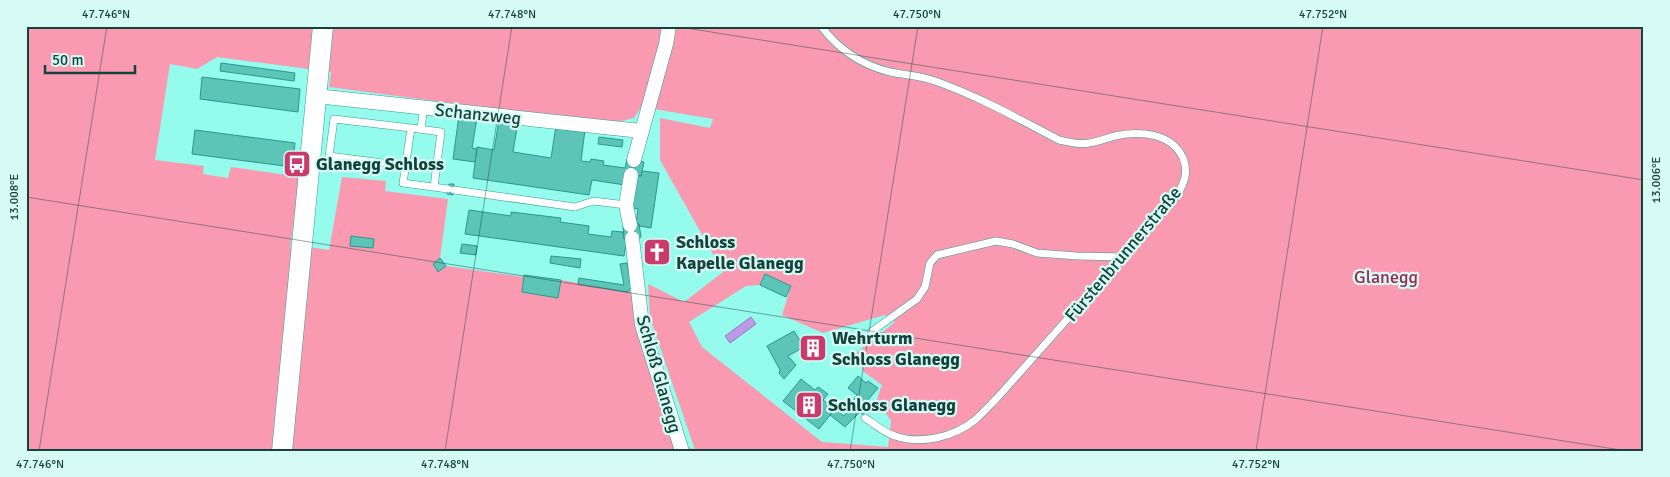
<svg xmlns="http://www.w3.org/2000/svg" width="1670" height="477" font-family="Signika,sans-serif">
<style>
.green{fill:#fa9ab1;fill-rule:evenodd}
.water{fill:#be99e9;stroke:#8b7fb5}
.building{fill:#5dc5b8;stroke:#28988c}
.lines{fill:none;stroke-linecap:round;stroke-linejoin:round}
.lane-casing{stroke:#319e93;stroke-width:8}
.street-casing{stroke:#319e93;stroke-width:15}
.secondary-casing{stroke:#319e93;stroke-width:21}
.lane{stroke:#fff;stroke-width:7}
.street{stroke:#fff;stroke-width:14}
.secondary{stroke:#fff;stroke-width:20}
.ticks{fill:none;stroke:#15423d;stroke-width:1;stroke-opacity:0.45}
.labels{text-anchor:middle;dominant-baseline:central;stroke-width:4.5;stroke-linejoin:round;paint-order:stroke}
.street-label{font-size:18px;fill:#15423d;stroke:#d6fbf5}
.poi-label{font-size:18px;font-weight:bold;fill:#15423d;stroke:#d6fbf5;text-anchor:start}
.park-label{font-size:18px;fill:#97274d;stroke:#d6fbf5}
.neatline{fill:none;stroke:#15423d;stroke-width:2}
.ticks-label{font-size:12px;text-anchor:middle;fill:#15423d}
</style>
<rect width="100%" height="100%" fill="#94fbed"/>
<!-- green -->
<path class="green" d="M26 26H664L650 93 634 118 609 124 329 87 331 72 217 57 197 69 170 64 155 160 204 166 203 174 228 178 231 167 300 177 290 248 310 247 329 250 342 177 386 181 385 191 448 199 440 258 433 264 438 272 446 266 524 277 522 292 558 298 561 280 632 292 673 441 695 450 650 318 648 284 684 302 723 272 660 160V118L710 128 713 119 654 109 674 26H1644V451H26ZM765 274 791 286 782 315 823 333 885 315 895 322 855 354 864 372 882 385 877 399 891 421 888 447 822 442 702 347 689 322 746 286 760 285Z"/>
<!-- water -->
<path class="water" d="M751 317 756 324 730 343 725 336Z"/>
<!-- building -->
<path class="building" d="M221 63 295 73 294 81 220 71Z
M202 77 300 89 298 112 200 99Z
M459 115 477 118 472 148 477 149 475 162 453 159Z
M499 120 518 122 513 152 551 158 556 126 585 130 581 161 590 162 591 159 604 161 603 165 625 168 627 159 644 162 641 176 626 174 625 185 592 180 589 195 473 178 477 147 494 150Z
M195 130 295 143 292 167 192 154Z
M599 137 623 140 622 147 598 144Z
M642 171 659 173 651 228 639 226V224L636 223 638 209 630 207 634 175 641 176Z
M449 184H454L453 195 447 194Z
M469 210 511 216V212L561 218 560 222 589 226 588 234 611 237 612 231 623 232 624 239H627L624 256 465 234Z
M636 223 639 224 641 237 624 239 623 226Z
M351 236 374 239 373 248 350 246Z
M659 242 660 247H663L665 256H662L660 262H657L653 258 651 259 649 249H651L650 244Z
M462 244 477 246 476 255 460 253Z
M551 256 581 259 580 268 550 263Z
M440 258 446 266 438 272 433 264Z
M627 263 631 287 628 292 578 284 579 278 624 285 620 264Z
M765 274 791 286 786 297 760 285Z
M524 275 561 280 558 298 522 292Z
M794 331 804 347 788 356 796 365 784 379 779 373 780 370 767 346Z
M808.5 348a4.5 4.5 0 1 1 9 0a4.5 4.5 0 1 1-9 0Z
M847 356 852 360 848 366 842 361Z
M858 376 866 383 868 381 878 388 867 401 871 405 863 415 860 412 845 427 830 415 835 409 844 416 854 403 852 402 857 395 848 388Z
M801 379 815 390 818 387 828 394 823 400 835 409 819 429 783 401Z"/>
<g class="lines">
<!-- lane casing -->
<g class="lane-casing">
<path id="lane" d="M821 26C838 49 862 65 890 72 905 75 921 76 935 81 978 96 1019 119 1059 140 1069 142 1079 145 1089 143 1098 142 1107 138 1115 136 1139 131 1171 132 1183 158 1189 172 1184 184 1176 197L997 398C990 405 983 413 975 420 954 437 921 445 895 436 884 433 875 424 865 418
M421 129 423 113
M406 166 329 156 334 119 411 128
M434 187 441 132 411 128 403 183 448 189
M454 190 575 207 593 201 626 205
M871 332 917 299 925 287 930 263 937 255 996 241 1013 244 1037 253 1077 256 1123 257"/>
</g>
<!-- street casing -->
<g class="street-casing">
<path id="street" d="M316 96 641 131
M634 160 666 44 669 26
M630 225 626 205 631 175
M632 238 642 325 682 451"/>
</g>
<!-- secondary casing -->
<g class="secondary-casing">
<path id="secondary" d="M282 451 323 26"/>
</g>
<!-- lane -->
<use href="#lane" class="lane"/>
<!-- street -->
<use href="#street" class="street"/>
<!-- secondary -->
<use href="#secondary" class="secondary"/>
</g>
<!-- ticks -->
<path class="ticks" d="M673 26 1644 180M26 197 1627 451M39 451 107 26M445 451 512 26M850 451 918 26M1256 451 1323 26"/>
<!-- icons -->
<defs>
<g id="bus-square" transform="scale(1.4375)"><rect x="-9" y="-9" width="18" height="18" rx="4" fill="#c83b6a" stroke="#d6fbf5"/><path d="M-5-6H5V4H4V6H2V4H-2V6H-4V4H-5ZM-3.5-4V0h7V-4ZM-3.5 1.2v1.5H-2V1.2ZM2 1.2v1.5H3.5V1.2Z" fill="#fff"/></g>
<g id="church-square" transform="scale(1.4375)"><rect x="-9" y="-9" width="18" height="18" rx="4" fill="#c83b6a" stroke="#d6fbf5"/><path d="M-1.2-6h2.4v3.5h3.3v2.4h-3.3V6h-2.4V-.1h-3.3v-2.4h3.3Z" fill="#fff"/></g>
<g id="building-square" transform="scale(1.4375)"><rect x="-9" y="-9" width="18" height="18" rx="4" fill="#c83b6a" stroke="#d6fbf5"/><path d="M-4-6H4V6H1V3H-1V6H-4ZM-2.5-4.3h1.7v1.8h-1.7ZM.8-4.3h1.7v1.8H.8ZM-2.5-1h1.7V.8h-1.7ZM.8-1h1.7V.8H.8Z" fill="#fff"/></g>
</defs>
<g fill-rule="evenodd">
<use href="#bus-square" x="297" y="164"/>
<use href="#church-square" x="657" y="252"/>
<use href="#building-square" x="813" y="348"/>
<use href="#building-square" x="809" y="405"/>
</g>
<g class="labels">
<!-- street labels -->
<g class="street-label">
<text transform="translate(478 114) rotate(6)">Schanzweg</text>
<text transform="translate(1123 254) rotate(-50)">Fürstenbrunnerstraße</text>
<text transform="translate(659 374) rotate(74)">Schloß Glanegg</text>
</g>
<!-- poi labels -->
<g class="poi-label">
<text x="316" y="164">Glanegg Schloss</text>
<text x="676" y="242">Schloss<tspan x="676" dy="21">Kapelle Glanegg</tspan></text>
<text x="832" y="338">Wehrturm<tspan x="832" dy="21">Schloss Glanegg</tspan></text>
<text x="828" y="405">Schloss Glanegg</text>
</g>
<!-- park labels -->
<g class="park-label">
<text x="1386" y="277">Glanegg</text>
</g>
</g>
<!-- border -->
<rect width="1670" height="477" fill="none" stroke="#d6fbf5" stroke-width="55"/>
<!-- scale -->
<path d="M45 65v8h90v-8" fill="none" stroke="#15423d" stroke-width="2.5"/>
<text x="52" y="65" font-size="15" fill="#15423d" stroke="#d6fbf5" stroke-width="4" paint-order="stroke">50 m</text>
<rect x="28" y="28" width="1614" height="422" class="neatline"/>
<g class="ticks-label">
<text x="106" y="18">47.746°N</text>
<text x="512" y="18">47.748°N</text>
<text x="917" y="18">47.750°N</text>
<text x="1323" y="18">47.752°N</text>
<text transform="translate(1656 180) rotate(-90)" y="4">13.006°E</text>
<text transform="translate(14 197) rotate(-90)" y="4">13.008°E</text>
<text x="40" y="468">47.746°N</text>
<text x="445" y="468">47.748°N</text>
<text x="851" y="468">47.750°N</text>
<text x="1256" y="468">47.752°N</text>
</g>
</svg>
